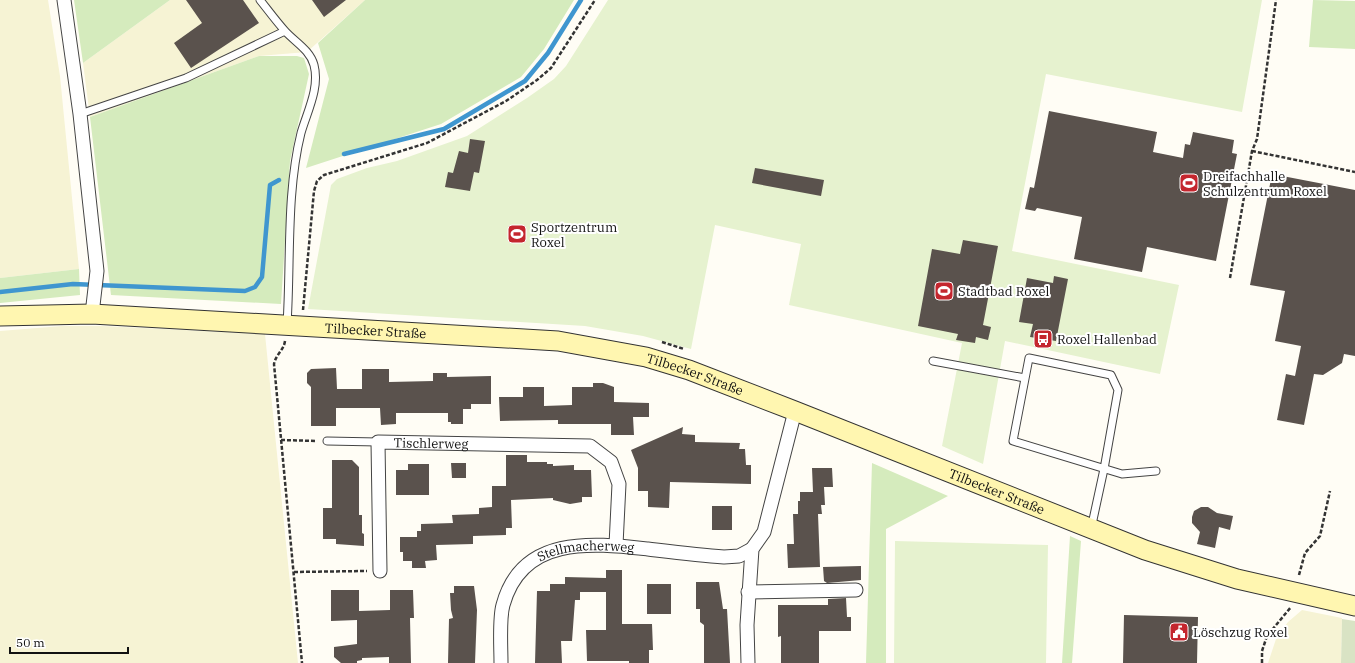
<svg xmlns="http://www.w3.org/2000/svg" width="1355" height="663" font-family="'IBM Plex Serif',serif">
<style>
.farmland{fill:#f6f3d4}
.green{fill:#d5ebbd}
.cemetery{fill:#d9e3c4}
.pitch{fill:#e6f2cf}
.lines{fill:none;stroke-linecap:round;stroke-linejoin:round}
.stream{stroke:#3f96cf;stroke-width:4.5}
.building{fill:#5a524d}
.lane-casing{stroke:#444;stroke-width:9}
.street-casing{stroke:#444;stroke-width:15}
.secondary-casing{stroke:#333;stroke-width:21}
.path{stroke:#333;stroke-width:2.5;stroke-dasharray:4 2;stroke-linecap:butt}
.lane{stroke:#fff;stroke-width:7}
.street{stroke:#fff;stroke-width:13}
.secondary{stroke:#fff6b0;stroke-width:19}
.labels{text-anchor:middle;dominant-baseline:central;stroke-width:4;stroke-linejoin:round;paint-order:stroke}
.poi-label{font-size:13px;fill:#111;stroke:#fff;text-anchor:start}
.street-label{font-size:13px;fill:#111;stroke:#fff}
</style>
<rect width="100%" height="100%" fill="#fffdf5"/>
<!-- farmland -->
<path class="farmland" d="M0 0H48L60 76 79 269 0 278Z
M170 0H365L307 52 259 56 90 117 83 63Z
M62 326H102L265 334 298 663H0V331Z
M1302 610 1342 618 1341 663H1268L1277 636 1288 622Z"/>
<!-- green -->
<path class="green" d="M74 0H170L83 63Z
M365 0H574L544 49 521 77 441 124 306 168 329 79 318 43Z
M1313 0 1355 1V49L1309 47Z
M259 56H297L304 58 309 74 290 161 281 304 111 295 90 117Z
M79 269 80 295 0 303V278Z
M872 463 948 496 886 529V663H866Z
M1070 536 1081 541 1072 663H1062Z"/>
<!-- cemetery -->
<path class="cemetery" d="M1342 619 1355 621V663H1341Z"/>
<!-- pitch -->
<path class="pitch" d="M608 0H1262L1242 112 1046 74 1012 251 1179 285 1160 374 1005 341 983 464 942 446 962 343 789 305 801 244 715 225 691 349 643 336 585 326 308 309 331 185 337 179 367 168 397 161 467 136 527 98 554 79 566 66Z
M895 541 1048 545 1046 663H894Z"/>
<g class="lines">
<!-- stream -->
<path class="stream" d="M344 154 444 129 525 81 548 53 581 0
M0 292 73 284 245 291 255 287 262 277 270 185 279 180"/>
</g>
<!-- building -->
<path class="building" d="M186 0H243L259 23 191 68 174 43 202 23Z
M312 0H346L324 17Z
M1049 111 1157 132 1153 152 1183 158 1185 144 1190 145 1193 132 1234 140 1232 153 1237 154 1216 261 1147 247 1142 272 1074 259 1082 217 1037 208 1035 211 1025 209 1030 187 1034 188Z
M470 139 485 141 479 173 474 172 470 191 445 187 448 172 453 173 459 151 468 153Z
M755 168 824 180 821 196 752 183Z
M1272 174 1355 190V356L1344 354 1342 363 1323 375 1314 374 1304 425 1277 420 1286 374 1295 376 1301 346 1275 341 1285 291 1250 285Z
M963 240 998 246 983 325 991 327 988 340 976 337 975 343 956 340 958 334 918 326 932 249 960 254Z
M1054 276 1068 279 1056 341 1030 337 1033 324 1019 322 1027 278 1053 283Z
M336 368 337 389H362V369H389V382L433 381V373H447V377L491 376V404H471V409H463V424H451V422H448V413H396V424L381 425 380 408H336V426H311V387L307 383V373L311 369Z
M593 383H603L614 387V402L649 403V417H633L634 435H611V424H558V420L500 421 499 397H523V387H544V406L572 405V387H593Z
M683 427 682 434 695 435V442L740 443 739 449H745L746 465H751V484L670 482 669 508 648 507V491H638V468L631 450Z
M506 455H527V462H547V464H553V466L574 465V470H591L592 497H582V502L570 504 553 500V498L511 500 512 528H506V535L473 536V544L436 545 437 560 425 561 426 568H412V561H403V552H400V537H417V531H421V524L453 523 452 515 479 514V508L492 507V486H506Z
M332 460H352L359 467V515H362V533L364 534V546L336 544V539H323V508H332Z
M451 463H466V478H452Z
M408 464H429V495H396V470H408Z
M812 468H832L833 487H824L825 505H821L822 514H818L820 567 788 568 787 544H794L793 514H798V501H800V492H813Z
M712 506H732V530H712Z
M1201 507H1208L1217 513 1233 516 1230 530 1219 527 1215 548 1197 544 1200 532 1192 523V517L1194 511Z
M861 566V580L827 583 824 581 823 567Z
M606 570H622V624H652L653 650H649V663H629V661H587L586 630H606V592H580V600H575L572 641H561L562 663H535L537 591H550V584H565V577L606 578Z
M696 582H719L723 609H727L730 663H704V625L700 622V609H696Z
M647 584H671V614H647Z
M454 586H474L477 610 475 663H448L449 619 453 618 451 610 450 593H454Z
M331 590H359V611L390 610V590H413L414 618H410L411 663H389V657L362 658V660L357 661V663H341L334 657V647L357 644V620L331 621Z
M846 598 847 617H851V631H819V663H781V636L778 637V605H828V599Z
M1124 615 1198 617 1197 663H1123Z"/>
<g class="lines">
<!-- lane casing -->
<g class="lane-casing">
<path id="lane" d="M260 0C268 10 276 21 285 31 295 42 310 50 314 65 320 88 307 112 301 133 286 193 291 263 287 324
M80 114 186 78 285 31
M933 361 1025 378
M327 441 378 442
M1091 529 1104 469 1118 390 1111 375 1029 358 1013 441 1122 474 1156 471"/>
</g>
<!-- street casing -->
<g class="street-casing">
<g id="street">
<path d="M64 0 80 114 97 271 92 314"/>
<path id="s1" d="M380 571 378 442 590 446 611 462 619 484 616 545"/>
<path d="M748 592 856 590"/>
<path id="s2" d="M501 663C501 647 499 619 503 605 522 535 592 543 648 549 674 552 699 555 724 557L739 556 752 549"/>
<path d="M748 663 747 625 752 549 764 532 795 411"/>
</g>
</g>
<!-- secondary casing -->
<g class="secondary-casing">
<g id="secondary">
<path id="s3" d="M0 316 92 314 558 341 646 357 689 370 795 411 1145 550 1237 579 1355 606"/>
</g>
</g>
<!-- path -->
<path class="path" d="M1252 151 1355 172
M1230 278 1252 151 1257 139 1276 0
M303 310 314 191 317 181 324 175 427 143 506 101 537 80 551 68 595 0
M285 341C284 350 276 354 274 364L302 663
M662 342 684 349
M281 440 317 441
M294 572 367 571
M1299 575 1305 553 1320 536 1330 491
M1262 663V651L1267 636 1291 607"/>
<!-- lane -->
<use href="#lane" class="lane"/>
<!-- street -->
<use href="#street" class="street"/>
<!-- secondary -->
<use href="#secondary" class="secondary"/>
</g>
<!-- icons -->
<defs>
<g id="stadium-square" transform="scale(1)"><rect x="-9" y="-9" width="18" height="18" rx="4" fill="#c4262e" stroke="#fff"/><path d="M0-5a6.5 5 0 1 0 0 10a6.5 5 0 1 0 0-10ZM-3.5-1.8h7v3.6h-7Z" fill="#fff"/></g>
<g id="bus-square" transform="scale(1)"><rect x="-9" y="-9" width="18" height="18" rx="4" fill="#c4262e" stroke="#fff"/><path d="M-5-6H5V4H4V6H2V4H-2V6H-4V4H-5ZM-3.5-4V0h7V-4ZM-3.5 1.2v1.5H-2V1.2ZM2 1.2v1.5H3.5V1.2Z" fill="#fff"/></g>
<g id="civic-square" transform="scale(1)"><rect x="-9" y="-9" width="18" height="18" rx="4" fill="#c4262e" stroke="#fff"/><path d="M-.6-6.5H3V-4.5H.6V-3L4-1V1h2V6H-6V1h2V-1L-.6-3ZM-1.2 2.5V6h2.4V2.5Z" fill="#fff"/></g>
</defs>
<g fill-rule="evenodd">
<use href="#stadium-square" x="1189" y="183"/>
<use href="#stadium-square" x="517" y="234"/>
<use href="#stadium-square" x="944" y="291"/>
<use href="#bus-square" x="1043" y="339"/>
<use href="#civic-square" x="1179" y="632"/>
</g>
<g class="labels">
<!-- poi labels -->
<g class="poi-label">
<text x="1203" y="176">Dreifachhalle<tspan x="1203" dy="15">Schulzentrum Roxel</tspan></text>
<text x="531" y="227">Sportzentrum<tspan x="531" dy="15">Roxel</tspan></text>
<text x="958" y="291">Stadtbad Roxel</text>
<text x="1057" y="339">Roxel Hallenbad</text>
<text x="1193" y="632">Löschzug Roxel</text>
</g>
<!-- street labels -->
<g class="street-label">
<text stroke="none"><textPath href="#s3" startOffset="376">Tilbecker Straße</textPath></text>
<text stroke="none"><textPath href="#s3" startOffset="700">Tilbecker Straße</textPath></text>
<text stroke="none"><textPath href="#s1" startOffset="182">Tischlerweg</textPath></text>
<text stroke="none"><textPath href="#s3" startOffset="1024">Tilbecker Straße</textPath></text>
<text stroke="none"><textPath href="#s2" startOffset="168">Stellmacherweg</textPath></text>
</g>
</g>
<!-- scale -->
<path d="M10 647v6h118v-6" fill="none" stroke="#111111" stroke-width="2"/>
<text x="16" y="647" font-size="12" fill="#111111" stroke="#ffffff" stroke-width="3" paint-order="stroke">50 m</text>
</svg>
